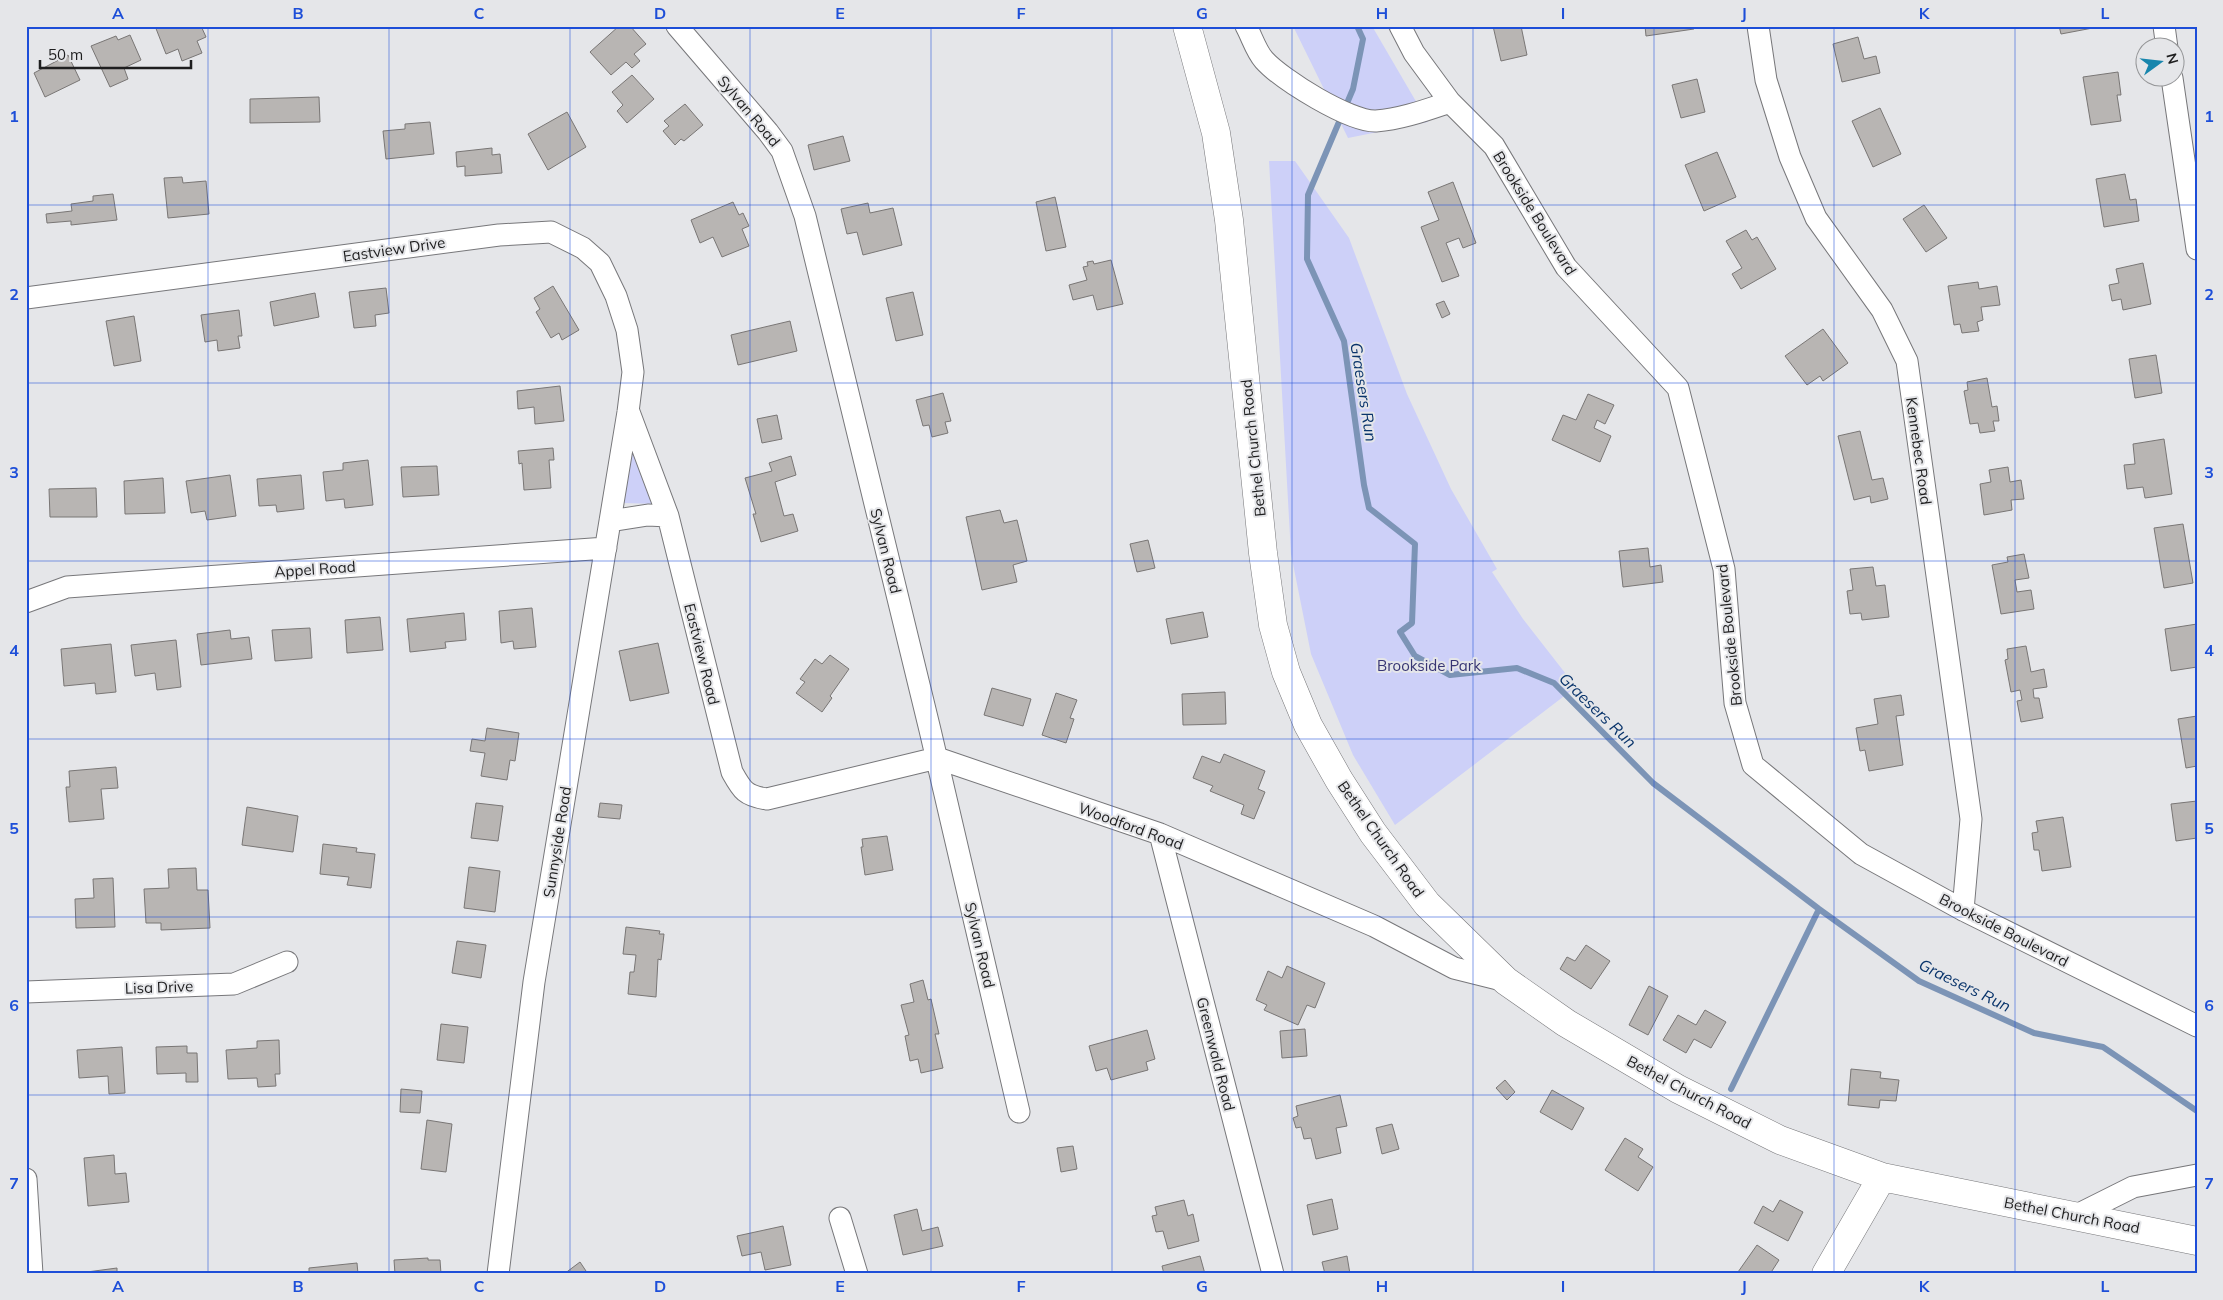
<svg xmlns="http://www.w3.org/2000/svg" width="2223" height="1300" font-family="Mulish,sans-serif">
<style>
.green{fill:#cdd0f8}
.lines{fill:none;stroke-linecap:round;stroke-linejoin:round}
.stream{stroke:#7c94b6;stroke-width:6}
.building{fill:#b8b5b3;stroke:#797675}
.street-casing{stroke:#77777a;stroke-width:23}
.secondary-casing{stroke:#77777a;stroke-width:29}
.street{stroke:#fff;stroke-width:21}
.secondary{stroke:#fff;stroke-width:28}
.grid{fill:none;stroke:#1d4ed8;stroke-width:1;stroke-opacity:0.55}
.labels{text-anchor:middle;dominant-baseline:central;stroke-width:4;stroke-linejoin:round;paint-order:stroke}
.street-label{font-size:15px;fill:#1e1e1f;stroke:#e5e6e9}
.park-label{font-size:15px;fill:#373574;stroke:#e5e6e9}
.water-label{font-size:16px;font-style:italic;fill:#09346b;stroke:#e5e6e9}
.neatline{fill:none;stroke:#1d4ed8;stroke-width:2}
.grid-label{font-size:16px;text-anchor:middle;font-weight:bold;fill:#1d4ed8}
</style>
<rect width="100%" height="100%" fill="#e5e6e9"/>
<!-- green -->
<path class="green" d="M1293 26H1372L1428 122 1348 138Z
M1269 161H1295L1349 238 1407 394 1451 489 1497 569 1492 572 1523 619 1576 687 1395 825 1353 755 1311 654 1291 554Z
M634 441 657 504 623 503Z"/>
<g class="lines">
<!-- stream -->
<path class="stream" d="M1357 26 1363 39 1353 89 1308 195 1307 259 1344 341 1364 485 1369 508 1415 544 1412 623 1400 632 1415 656 1450 675 1517 668 1554 683 1653 783 1819 909 1919 981 2034 1033 2103 1047 2197 1111
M1731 1089 1819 909"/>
</g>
<!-- building -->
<path class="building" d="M155 26H201L206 37 197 41 202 53 182 61 178 49 166 54Z
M619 26H630L646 44 634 54 640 61 632 68 626 62 611 75 590 52Z
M1493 26H1521L1527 55 1501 61Z
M1645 26H1693L1694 29 1646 36Z
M2059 26H2097L2098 27 2061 34Z
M130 35 141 60 124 68 128 79 110 87 91 46 116 36 118 40Z
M1858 37 1864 59 1876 56 1880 73 1842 82 1833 44Z
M68 55 80 80 45 97 34 73Z
M2118 72 2121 95H2117L2121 121 2091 125 2083 77Z
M632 75 654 99 627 123 617 111 623 105 612 92Z
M1697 79 1705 112 1681 118 1672 85Z
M319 97 320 122 250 123V99Z
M685 104 703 125 684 141 681 139 675 145 663 131 669 126 664 121Z
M1880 108 1901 154 1873 167 1852 121Z
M567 112 586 147 548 170 528 134Z
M430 122 434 154 386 159 383 131 405 129V124Z
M843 136 850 161 814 170 808 145Z
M492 148V155L500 154 502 173 465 176V166L457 167 456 152Z
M1717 152 1736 197 1704 211 1685 165Z
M2125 174 2130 200 2136 199 2139 221 2104 227 2096 179Z
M182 177 183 183 206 181 209 214 168 218 164 178Z
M1453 182 1476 243 1463 248 1459 238 1446 243 1459 276 1442 282 1421 227 1439 220 1428 192Z
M113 194 117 220 71 225V221L47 223 46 214 72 211 71 204 93 201V196Z
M1055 197 1066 247 1046 251 1036 202Z
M733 202 739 215 743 213 749 226 742 229 749 246 722 257 713 237 700 243 691 220Z
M868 203 870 213 893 208 902 245 863 255 857 232 847 234 841 209Z
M1924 205 1947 238 1926 252 1903 219Z
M1746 230 1752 240 1757 237 1776 269 1741 289 1732 274 1742 268 1726 241Z
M1111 260 1123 304 1097 310 1093 295 1073 300 1069 285 1087 280 1083 267 1088 266 1087 262 1093 261 1094 264Z
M2143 263 2151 304 2123 310 2121 299 2112 301 2109 285 2119 283 2116 269Z
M1978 282 1979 289 1997 286 2000 305 1981 307 1983 320 1977 322 1979 331 1962 333 1960 324 1954 325 1948 286Z
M553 286 579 330 562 340 559 333 551 338 536 312 540 309 534 298Z
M386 288 389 313 375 315 376 326 354 328 349 292Z
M913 292 923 335 896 341 886 298Z
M315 293 319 317 274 326 270 302Z
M1444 301 1450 314 1442 318 1436 304Z
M239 310 242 336H238L240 348 218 351 217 340 205 342 201 315Z
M134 316 141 361 114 366 106 321Z
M790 321 797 351 738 365 731 335Z
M1823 329 1848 363 1823 381 1820 376 1807 385 1785 356Z
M2156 355 2162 393 2135 398 2129 359Z
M1987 378 1992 407 1997 406 1999 421H1993L1995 431 1980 433 1978 423 1970 424 1964 391 1968 390 1967 382Z
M560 386 564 421 535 424 534 407 518 409 517 391Z
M943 393 951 421 945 422 948 433 932 437 929 425 923 426 916 400Z
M1588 394 1614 405 1605 424 1597 420 1594 428 1611 436 1600 462 1552 440 1563 415 1576 420Z
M777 415 782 439 762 443 757 419Z
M1860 431 1872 480 1883 478 1888 499 1871 503 1870 496 1854 500 1838 436Z
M2164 439 2172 494 2145 498 2143 487 2127 489 2124 465 2135 464 2133 444Z
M553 448 554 460H549L551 488 524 490 522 463 519 464 518 451Z
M791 456 796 475 775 482 784 516 793 514 798 531 761 542 753 514H756L745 478 772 471 769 463Z
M368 460 373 505 345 508 344 499 326 501 323 472 343 470V463Z
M437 466 439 495 403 497 401 467Z
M2008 467 2010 482 2021 480 2024 499 2011 500 2012 510 1984 515 1980 484 1991 482 1989 470Z
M230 475 236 516 207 520 205 511 191 513 186 481Z
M301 475 304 509 277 512 276 505 259 506 257 479Z
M163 478 165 513 125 514 124 481Z
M96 488 97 517H50L49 489Z
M1000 510 1004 523 1017 520 1027 561 1013 565 1017 582 982 590 966 517Z
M2183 524 2193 583 2164 588 2154 528Z
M1148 540 1155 568 1137 572 1130 544Z
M1648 548 1650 567 1661 565 1663 582 1623 587 1619 551Z
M2024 554 2029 578 2015 580 2017 592 2031 590 2034 609 2001 614 1992 565 2008 562 2007 557Z
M1873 567 1876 586 1885 585 1889 617 1862 620 1861 613 1850 614 1847 591 1853 590 1850 569Z
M532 608 536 647 514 649 513 641 501 643 499 611Z
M1203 612 1208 637 1171 644 1166 619Z
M464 613 466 640 445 642 446 648 410 652 407 619Z
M380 617 383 650 347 653 345 620Z
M2197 624V667L2171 671 2165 629Z
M310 628 312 658 275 661 272 630Z
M230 630 231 639 249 637 252 659 201 665 197 634Z
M176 640 181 687 157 690 155 673 135 676 131 645Z
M658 643 669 693 630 701 619 651Z
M111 644 116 692 96 694 95 683 64 686 61 649Z
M2026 646 2031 672 2044 669 2047 687 2033 689 2034 698H2039L2043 718 2021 722 2017 701 2022 700 2020 690 2011 692 2005 660 2008 659 2007 649Z
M830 655 849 669 830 696 832 698 822 712 796 693 805 682 800 679 815 659 822 664Z
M992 688 1031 699 1023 726 984 715Z
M1225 692 1226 724 1183 725 1182 694Z
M1056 693 1077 700 1070 718 1074 719 1066 743 1042 735Z
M1901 695 1904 715 1896 716 1903 765 1869 771 1865 750 1860 751 1856 728 1878 724 1874 699Z
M2197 716V766L2186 768 2178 719Z
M487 728 519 733 515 761 510 760 507 780 481 776 485 753 470 751 472 739 485 741Z
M1224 754 1265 771 1258 789 1265 792 1254 819 1241 814 1244 805 1210 791 1213 786 1193 778 1202 756 1220 763Z
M116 767 118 788 101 789 104 819 69 822 66 787H70L69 771Z
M2197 801V838L2176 841 2171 804Z
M476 803 503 806 498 841 471 838Z
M600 803 622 805 620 819 598 817Z
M247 807 298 816 293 852 242 845Z
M2063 817 2071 867 2042 871 2039 850H2034L2032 833 2038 832 2036 821Z
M887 836 893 870 865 875 861 847H863L862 839Z
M323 844 357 848 356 852 375 854 371 888 347 885 349 877 320 874Z
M469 867 500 871 495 912 464 908Z
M196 868 197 890H208L210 928 161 930V923H146L144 889 169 888 168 869Z
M113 878 115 927 76 928 75 899 94 898 93 879Z
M626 927 660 931 659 934H664L661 960 658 959 656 997 628 994 630 972H634L636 955 623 954Z
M457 941 486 945 481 978 452 973Z
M1586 945 1610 961 1591 989 1560 969 1567 957 1575 961Z
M1287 966 1325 983 1315 1008 1307 1005 1298 1025 1264 1010 1267 1005 1256 1000 1268 971 1282 978Z
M923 980 928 1000 931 999 939 1034H935L943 1068 921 1073 918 1059 910 1061 905 1036 909 1035 901 1005 914 1002 910 984Z
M1649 986 1668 996 1648 1035 1629 1025Z
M1705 1010 1726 1022 1711 1048 1694 1039 1686 1053 1663 1040 1678 1015 1696 1025Z
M441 1024 468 1027 464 1063 437 1060Z
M1305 1029 1307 1056 1282 1058 1280 1031Z
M1147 1030 1155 1059 1146 1062 1148 1070 1111 1080 1107 1068 1096 1071 1089 1046Z
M279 1040 280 1074H275L276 1086 258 1087 257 1078 228 1079 226 1050 257 1048V1041Z
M187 1046V1053H197L198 1082H186V1073L157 1074 156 1047Z
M122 1047 125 1093 109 1094 108 1076 79 1078 77 1050Z
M1851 1069 1881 1072 1880 1078 1899 1080 1896 1101 1880 1100 1879 1108 1848 1105Z
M1505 1080 1515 1092 1507 1100 1496 1088Z
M401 1089 422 1091 420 1113 400 1112Z
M1552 1090 1584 1108 1572 1130 1540 1112Z
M1340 1095 1347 1126 1336 1128 1341 1153 1316 1159 1311 1138 1304 1139 1301 1127 1296 1128 1293 1118 1298 1116 1296 1106Z
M427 1120 452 1124 446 1172 421 1169Z
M1392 1124 1399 1149 1382 1154 1376 1128Z
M1625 1138 1643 1149 1638 1157 1653 1167 1638 1191 1605 1170Z
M1073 1146 1077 1169 1061 1172 1057 1148Z
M114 1155 115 1174 126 1173 129 1202 88 1206 84 1158Z
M1332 1199 1338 1229 1313 1235 1307 1205Z
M1184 1200 1188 1216 1193 1214 1199 1241 1168 1249 1163 1231 1156 1232 1152 1216 1157 1215 1155 1207Z
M1780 1200 1803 1212 1788 1241 1754 1223 1763 1206 1773 1212Z
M917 1209 922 1231 938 1227 943 1246 903 1255 894 1215Z
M783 1226 791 1265 765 1270 761 1252 742 1256 737 1236Z
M1757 1245 1779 1260 1770 1274H1741L1738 1272Z
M1200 1256 1205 1274H1164L1162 1266Z
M1347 1256 1350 1274H1325L1322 1262Z
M428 1258V1260H440L441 1274H395L394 1260Z
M580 1262 588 1274H564Z
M357 1263 358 1274H309V1268Z
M117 1268V1274H87V1272Z"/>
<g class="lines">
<!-- street casing -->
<g class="street-casing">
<path id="street" d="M677 26 768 132 782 151 805 216 930 730 1019 1112
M1246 26C1252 37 1256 51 1264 60 1282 80 1350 122 1376 121 1402 119 1426 110 1450 102
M1400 26 1414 53 1450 102 1494 146 1566 267 1678 388 1724 569 1735 703 1753 765 1861 854 1963 910 2197 1026
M1758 26 1766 80 1790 157 1816 218 1882 310 1907 361 1971 819 1963 910
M2164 26 2167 48
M2172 78 2197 249
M26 298 499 235 551 232 583 248 600 263 616 296 627 330 633 372 628 412 534 982 498 1274
M629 412 668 516 732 772C742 790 745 796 767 799L937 758 1160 834 1374 926 1454 968 1506 981
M610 521 648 515 668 516
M26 602 67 587 606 548
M1160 834 1273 1274
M26 992 234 984 287 962
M26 1179 32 1274
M2075 1216 2133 1187 2197 1175
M840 1218 857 1274"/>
</g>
<!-- secondary casing -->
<g class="secondary-casing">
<path id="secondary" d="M1187 26 1216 133 1229 220 1263 553 1273 625 1286 672 1308 725 1339 780 1373 833 1427 904 1506 981 1566 1023 1678 1089 1780 1140 1882 1177 2197 1241
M1826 1274 1882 1177"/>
</g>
<!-- street -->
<use href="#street" class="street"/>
<!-- secondary -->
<use href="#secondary" class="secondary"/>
</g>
<!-- grid -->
<path class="grid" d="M208 26V1274M389 26V1274M570 26V1274M750 26V1274M931 26V1274M1112 26V1274M1292 26V1274M1473 26V1274M1654 26V1274M1834 26V1274M2015 26V1274M26 205H2197M26 383H2197M26 561H2197M26 739H2197M26 917H2197M26 1095H2197"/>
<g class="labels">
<!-- street labels -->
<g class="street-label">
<text transform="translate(749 111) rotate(50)">Sylvan Road</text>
<text transform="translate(1535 213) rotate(58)">Brookside Boulevard</text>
<text transform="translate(394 249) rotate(-8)">Eastview Drive</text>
<text transform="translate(1253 448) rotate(-96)">Bethel Church Road</text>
<text transform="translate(1919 451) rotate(82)">Kennebec Road</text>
<text transform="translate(886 551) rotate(76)">Sylvan Road</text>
<text transform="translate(315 569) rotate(-4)">Appel Road</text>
<text transform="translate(1729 635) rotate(-96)">Brookside Boulevard</text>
<text transform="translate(702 654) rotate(76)">Eastview Road</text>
<text transform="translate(1131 826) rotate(20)">Woodford Road</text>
<text transform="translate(1381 839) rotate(55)">Bethel Church Road</text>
<text transform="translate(557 842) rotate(-81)">Sunnyside Road</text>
<text transform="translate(2004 930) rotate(27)">Brookside Boulevard</text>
<text transform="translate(980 945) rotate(77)">Sylvan Road</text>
<text transform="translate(159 987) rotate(-2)">Lisa Drive</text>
<text transform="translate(1216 1054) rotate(76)">Greenwald Road</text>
<text transform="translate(1689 1092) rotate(28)">Bethel Church Road</text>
<text transform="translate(2072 1215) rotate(11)">Bethel Church Road</text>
</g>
<!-- park labels -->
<g class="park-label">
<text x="1429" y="665">Brookside Park</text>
</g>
<!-- water labels -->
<g class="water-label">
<text transform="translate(1364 392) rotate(81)">Graesers Run</text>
<text transform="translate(1598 710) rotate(44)">Graesers Run</text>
<text transform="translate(1965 985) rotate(26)">Graesers Run</text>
</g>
</g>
<!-- border -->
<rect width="2223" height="1300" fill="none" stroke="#e5e6e9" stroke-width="55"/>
<!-- north arrow -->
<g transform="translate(2160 62) rotate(75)"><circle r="24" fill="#e5e6e9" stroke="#959698"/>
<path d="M0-4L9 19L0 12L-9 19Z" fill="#1886ad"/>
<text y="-8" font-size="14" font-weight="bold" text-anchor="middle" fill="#1e1e1f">N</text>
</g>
<!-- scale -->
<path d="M40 60v8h151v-8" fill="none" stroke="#1e1e1f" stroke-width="2.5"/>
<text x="48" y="60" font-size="15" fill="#1e1e1f" stroke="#e5e6e9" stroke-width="4" paint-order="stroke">50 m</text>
<rect x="28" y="28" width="2168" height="1244" class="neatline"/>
<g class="grid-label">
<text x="118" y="19">A</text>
<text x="298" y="19">B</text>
<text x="479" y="19">C</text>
<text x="660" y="19">D</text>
<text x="840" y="19">E</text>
<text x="1021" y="19">F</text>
<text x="1202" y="19">G</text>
<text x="1382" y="19">H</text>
<text x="1563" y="19">I</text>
<text x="1744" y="19">J</text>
<text x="1924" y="19">K</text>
<text x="2105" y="19">L</text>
<text x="14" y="122">1</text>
<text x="2209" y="122">1</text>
<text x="14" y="300">2</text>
<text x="2209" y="300">2</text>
<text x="14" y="478">3</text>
<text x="2209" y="478">3</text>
<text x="14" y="656">4</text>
<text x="2209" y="656">4</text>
<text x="14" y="834">5</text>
<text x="2209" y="834">5</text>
<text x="14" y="1011">6</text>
<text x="2209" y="1011">6</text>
<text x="14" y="1189">7</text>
<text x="2209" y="1189">7</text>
<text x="118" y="1292">A</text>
<text x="298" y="1292">B</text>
<text x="479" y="1292">C</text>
<text x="660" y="1292">D</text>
<text x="840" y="1292">E</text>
<text x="1021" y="1292">F</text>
<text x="1202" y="1292">G</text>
<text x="1382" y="1292">H</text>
<text x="1563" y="1292">I</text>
<text x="1744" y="1292">J</text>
<text x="1924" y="1292">K</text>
<text x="2105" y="1292">L</text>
</g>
</svg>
